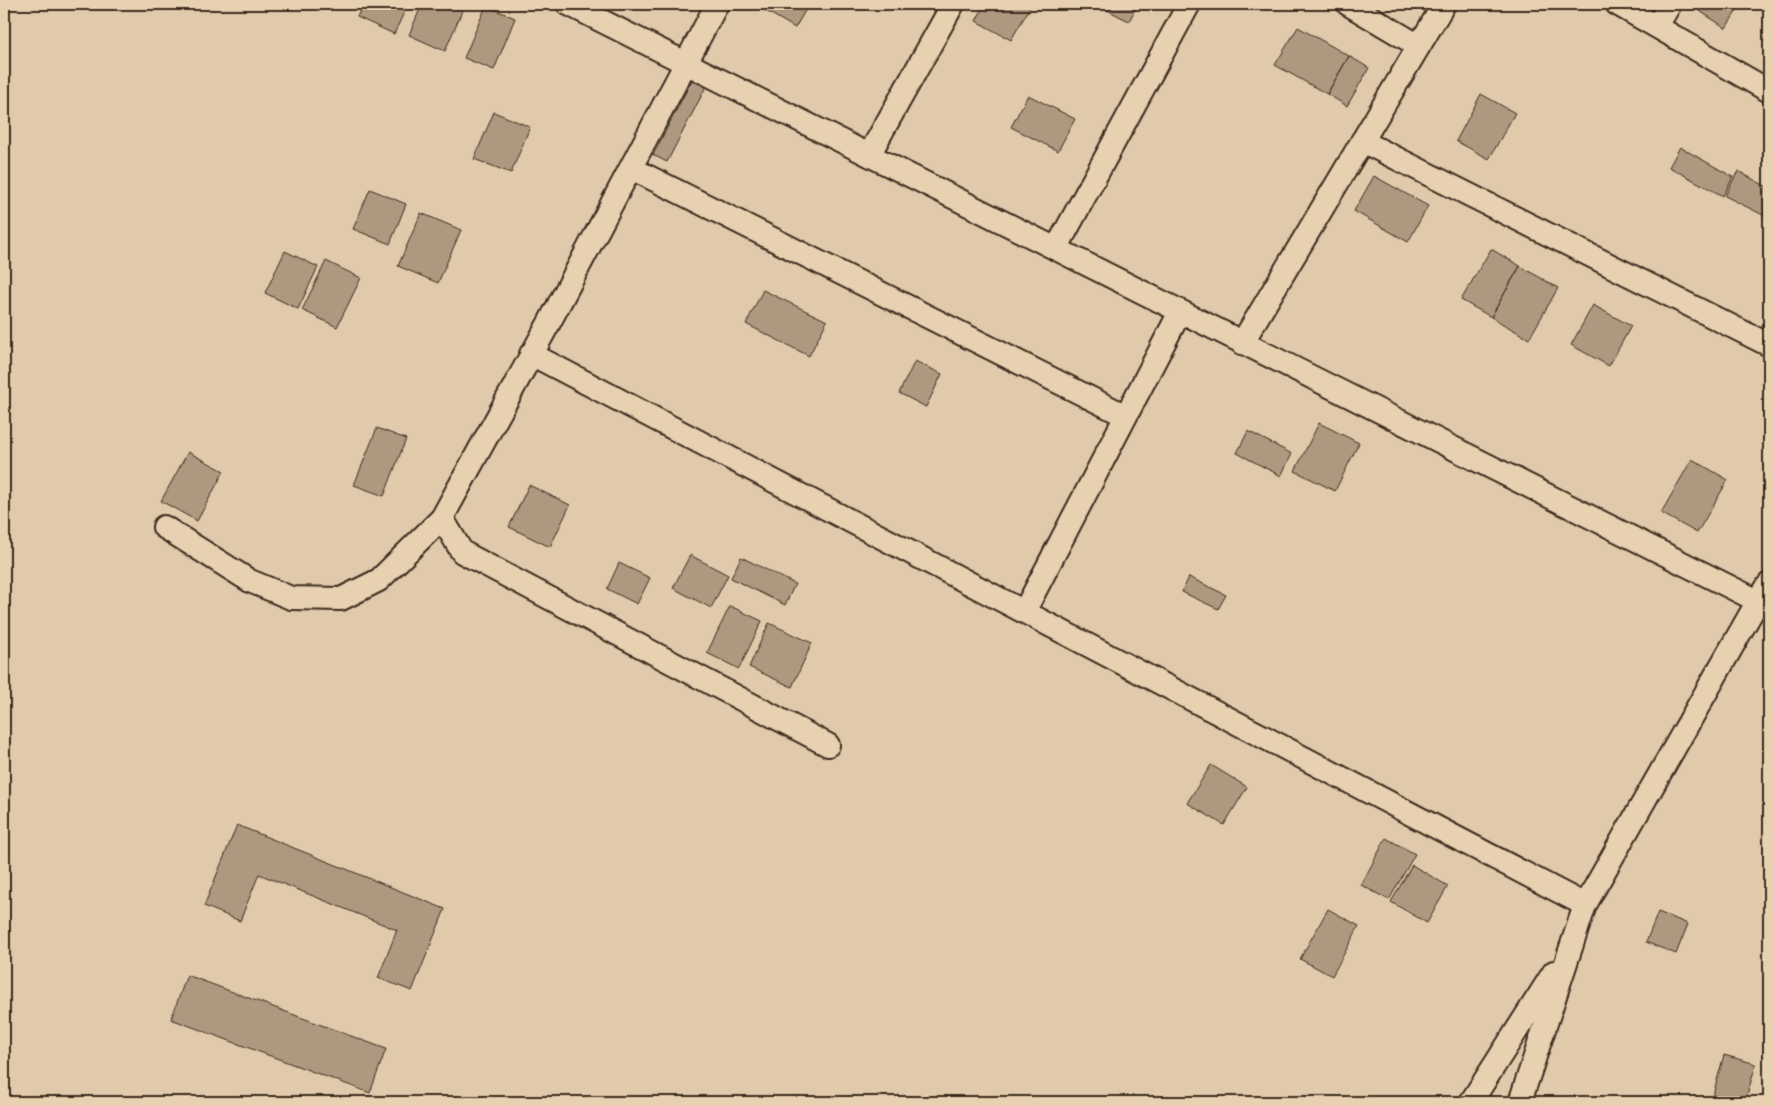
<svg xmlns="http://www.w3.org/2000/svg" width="1773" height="1106" font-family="Itim,sans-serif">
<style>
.building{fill:#ad9980;stroke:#3b2a1e}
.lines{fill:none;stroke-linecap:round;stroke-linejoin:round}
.minor-casing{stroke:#3b2a1e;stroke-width:26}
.minor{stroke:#e8d1b1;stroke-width:22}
</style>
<rect width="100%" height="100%" fill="#e1caab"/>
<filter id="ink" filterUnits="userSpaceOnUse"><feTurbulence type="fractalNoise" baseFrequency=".02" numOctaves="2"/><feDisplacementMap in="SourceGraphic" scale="10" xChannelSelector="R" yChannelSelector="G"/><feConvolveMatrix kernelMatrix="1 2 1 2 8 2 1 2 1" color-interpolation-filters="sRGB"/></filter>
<g filter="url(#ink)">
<!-- building -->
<path class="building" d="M363 4H408L394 34 357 17Z
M422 4H465L445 51 409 35Z
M754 4H809L795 28Z
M985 4H1032L1011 40 976 21Z
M1095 4H1138L1129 21Z
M1689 4H1741L1726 28Z
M486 6 515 18 494 70 464 58Z
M1298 27 1349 56 1327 94 1275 65Z
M1349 56 1369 68 1347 106 1327 94Z
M693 78 707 85 667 162 653 155Z
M1481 94 1515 113 1489 159 1456 141Z
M1028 95 1075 119 1058 151 1011 127Z
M494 112 530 127 511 173 474 159Z
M1680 147 1733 177 1723 196 1669 167Z
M1738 171 1769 188V218L1725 196Z
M1374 176 1428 206 1408 242 1354 211Z
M370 189 406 204 390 244 353 229Z
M421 213 461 230 438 283 398 266Z
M1491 249 1520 266 1491 317 1461 300Z
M285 251 318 267 298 309 265 293Z
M326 261 361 278 337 327 302 310Z
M1520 266 1558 288 1529 339 1491 317Z
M763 290 827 321 809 356 746 324Z
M1593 305 1631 326 1609 366 1571 345Z
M915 361 942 374 926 407 899 393Z
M1319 423 1359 443 1335 491 1295 471Z
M377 428 406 439 384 496 354 485Z
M1248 431 1292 454 1281 476 1237 453Z
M188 452 224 471 197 521 161 501Z
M1692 459 1728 480 1697 533 1661 513Z
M529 485 570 505 550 547 509 527Z
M690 555 728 575 711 608 673 588Z
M741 557 795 584 785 605 731 578Z
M619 563 650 578 637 604 607 589Z
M1189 577 1226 595 1218 609 1182 592Z
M730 606 762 621 739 669 707 653Z
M769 623 812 643 792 687 749 667Z
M1211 765 1247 787 1224 825 1187 803Z
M237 825 445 909 412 991 378 978 397 930 259 874 240 921 204 906Z
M1386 838 1415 854 1389 900 1361 885Z
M1412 865 1448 886 1427 923 1391 902Z
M1328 909 1359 926 1332 976 1300 959Z
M1658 912 1688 924 1676 954 1646 942Z
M187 975 386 1049 370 1093 171 1019Z
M1724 1055 1756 1064 1745 1102H1711Z"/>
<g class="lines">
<!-- minor casing -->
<g class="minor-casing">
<path id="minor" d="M568 4 1758 601
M1348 4 1419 46
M1617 4 1769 91
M1657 26 1670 4
M1362 141 1769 345
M869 155 953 4
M631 168 1126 416
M1056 249 1189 4
M1242 343 1444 4
M531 354 1585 905
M442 518 462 552 828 745
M164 527 250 581 291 598 341 599 379 580 442 518 549 323 717 4
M1024 612 1180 312
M1471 1102 1554 972
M1520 1102 1585 905 1758 601 1769 584"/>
</g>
<!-- minor -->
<use href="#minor" class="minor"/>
</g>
</g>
<!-- margin -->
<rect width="1773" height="1106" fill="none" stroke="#e8d1b1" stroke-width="20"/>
<rect x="10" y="10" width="1753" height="1086" fill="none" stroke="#3b2a1e" stroke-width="2" filter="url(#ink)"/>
</svg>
